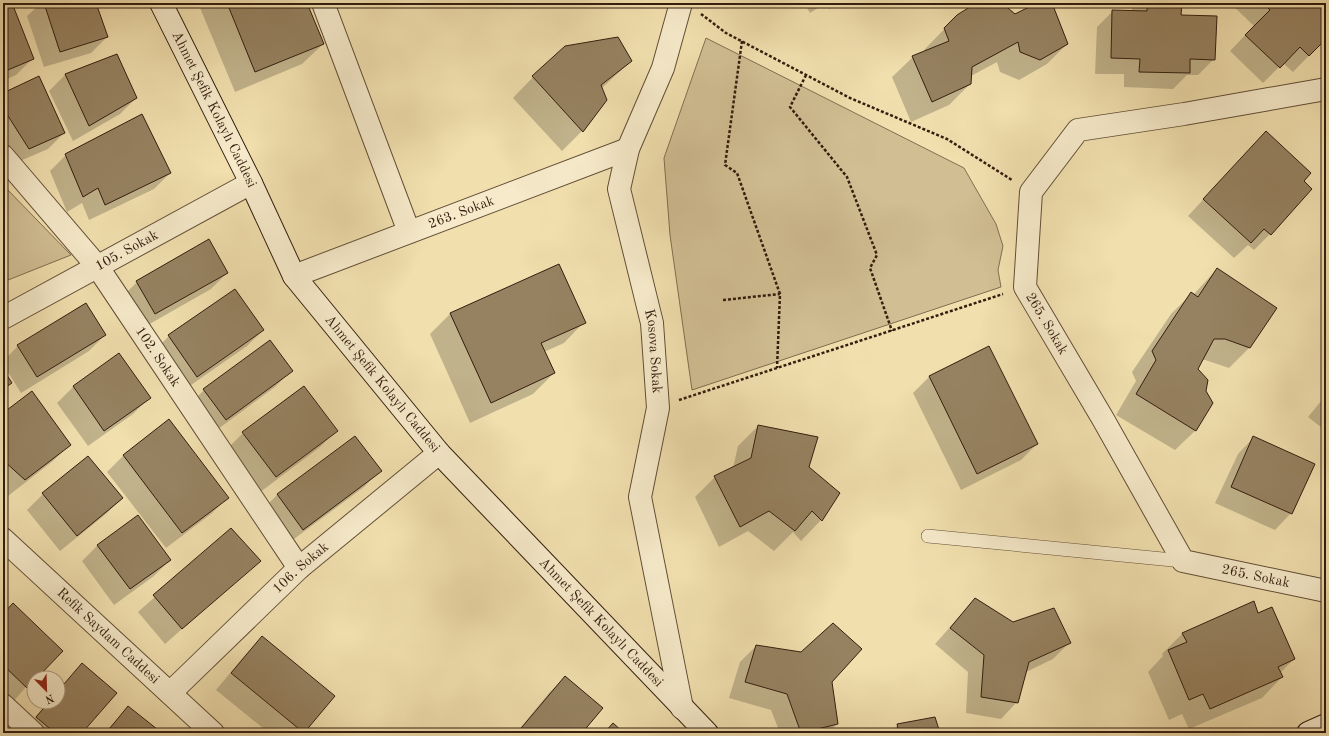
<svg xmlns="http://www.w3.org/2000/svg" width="1329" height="736" font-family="'Old Standard TT',serif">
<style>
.green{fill:#d1be93;stroke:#826e50}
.shadow{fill:#0003}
.building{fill:#968261;stroke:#331d0e}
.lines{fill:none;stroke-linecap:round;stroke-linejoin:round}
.service-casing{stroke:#624e36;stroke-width:14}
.minor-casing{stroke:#624e36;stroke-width:24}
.tertiary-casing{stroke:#624e36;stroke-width:24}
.secondary-casing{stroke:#331d0e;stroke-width:24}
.path{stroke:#331d0e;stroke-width:2.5;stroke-dasharray:3 2;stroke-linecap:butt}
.service{stroke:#f6eaca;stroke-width:13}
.minor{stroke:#f6eaca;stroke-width:22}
.tertiary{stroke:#f6eaca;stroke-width:22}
.secondary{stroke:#f6eaca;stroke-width:22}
.labels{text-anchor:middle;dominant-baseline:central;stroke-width:3;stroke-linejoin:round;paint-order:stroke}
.street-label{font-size:14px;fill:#331d0e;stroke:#f6eaca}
</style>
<rect width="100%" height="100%" fill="#f1dfae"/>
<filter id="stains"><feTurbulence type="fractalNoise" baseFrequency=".005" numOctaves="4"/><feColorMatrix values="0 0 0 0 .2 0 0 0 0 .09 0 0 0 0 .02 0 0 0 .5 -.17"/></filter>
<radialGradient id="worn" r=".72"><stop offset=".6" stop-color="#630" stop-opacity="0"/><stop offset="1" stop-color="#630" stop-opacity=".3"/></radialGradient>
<!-- green -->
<path class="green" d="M706 38 964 168 996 224 1003 246 998 270 1001 287 692 390 670 235 664 158Z
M3 185 71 255 3 282Z"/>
<!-- shadow -->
<path class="shadow" d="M8 3H11L32 59 16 75 3 81V4Z
M41 3H95L107 37 91 53 44 67 27 16Z
M198 3H306L323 44 302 64 235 92Z
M399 3H414L400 6Z
M804 3H840L829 9 826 3 810 13Z
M978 3H1001L1015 15 1039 3H1051L1067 44 1047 64 1019 80 1000 72 997 62 971 76 970 84 949 105 911 122 892 77 913 57 925 52 924 50 958 15Z
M1132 3H1181L1180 16 1214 59 1198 75H1187L1173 89 1124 87V74H1095L1097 27 1113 11 1132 12Z
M1230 3H1326V38L1293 72 1283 63 1263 83 1230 51 1254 26Z
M116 55 136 98 120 114 73 141 49 91 65 75Z
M631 61 602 88 582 131 562 151 513 98 533 77Z
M3 95 64 133 48 149 13 164 3 149Z
M1250 149 1270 234 1254 250 1248 245 1234 258 1188 216Z
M66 155 170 173 154 189 89 220 82 203 67 212 50 171Z
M558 265 584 322 564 343 544 352 554 373 533 394 470 423 430 334 450 314Z
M1217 269 1249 348 1229 368 1202 359 1197 370 1196 430 1175 450 1116 415 1136 381 1132 372 1171 314 1191 294 1193 295Z
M227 273 211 289 139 330 121 298 137 282Z
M263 330 247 346 181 392 153 352 169 336Z
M105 335 89 351 21 393 3 364V361L18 346Z
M989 347 1037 444 1021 460 961 490 913 393 929 377Z
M118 355 149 398 133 414 88 446 57 403 73 387Z
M291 371 275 387 210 435 188 406 204 390Z
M303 387 336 431 320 447 259 493 227 449 243 433Z
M1326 395V431L1308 417Z
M3 414 69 445 53 461 8 496 3 491Z
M758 426 839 493 821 520 801 541 793 532 774 551 748 531 719 547 695 497 715 477 733 468 738 446Z
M1254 437 1291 513 1275 530 1215 503 1238 454Z
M355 438 380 471 364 487 286 545 261 511 277 495Z
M123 456 227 498 211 514 166 548 107 472Z
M43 494 122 498 106 514 60 551 27 510Z
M231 529 259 561 165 644 138 612Z
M98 545 170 560 154 576 114 605 82 561Z
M975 599 1013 623 1069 643 1053 659 1026 672 1017 702 1001 719 966 713 968 672 935 644Z
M1258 614 1294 659 1280 673 1282 677 1262 698 1189 729 1182 714 1169 720 1148 672 1163 656 1162 654 1183 633Z
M3 615 36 678H34L11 704 3 696Z
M262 638 333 696 303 733H269L216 690 246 654Z
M756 646 831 682 837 724 828 733H780L771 710 729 698 740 662Z
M82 665 81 733H22L48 702H58V690Z
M565 677 581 733H516L549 693Z
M128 707 160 733H104Z
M898 725 939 733H890Z"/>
<!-- building -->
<path class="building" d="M3 3H12L34 59 3 72Z
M44 3H96L108 37 60 52Z
M227 3H307L324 44 255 72Z
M976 3H1002L1015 14 1037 3H1052L1068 44 1040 60 1020 52 1018 42 972 67 971 84 932 102 912 56 949 41 944 28 957 15Z
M1147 3H1182L1181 15 1217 16 1215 60 1190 59V73L1139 72 1140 59 1111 58 1112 10 1147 11Z
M1263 3H1326V39L1309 56 1300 47 1280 68 1245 35 1270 10Z
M618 37 632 61 601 85 607 100 583 132 532 76 565 46Z
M117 54 137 98 89 126 65 74Z
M39 76 65 133 29 149 3 108V93Z
M142 114 171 173 105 205 98 188 83 197 65 154Z
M1266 131 1311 173 1304 181 1312 189 1271 235 1264 229 1251 243 1203 199Z
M209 239 228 273 155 314 136 281Z
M559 264 586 323 541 343 555 373 491 403 450 313Z
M1217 268 1277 308 1250 348 1225 339H1214L1198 369 1208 380 1206 391 1213 403 1196 431 1136 394 1156 360 1152 351 1191 292 1198 297Z
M235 289 264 330 197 377 168 335Z
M86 303 106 335 37 377 17 345Z
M270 340 293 371 226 420 203 389Z
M989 346 1038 444 977 474 929 376Z
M119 353 151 398 104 431 73 386Z
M3 369 12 383 3 389Z
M304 386 338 431 276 477 242 432Z
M32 391 71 445 25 480 3 460V413Z
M169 419 229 498 182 533 123 455Z
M758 425 818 437 809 467 840 493 822 521 812 511 795 531 769 511 740 527 714 476 751 458Z
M355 436 382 471 303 530 277 494Z
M1253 436 1315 464 1292 514 1231 487Z
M88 456 123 498 77 536 42 493Z
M138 515 171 560 130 589 97 545Z
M231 528 261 561 182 629 153 595Z
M975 598 1013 622 1054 608 1071 643 1029 662 1018 703 981 697 984 655 950 628Z
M1254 601 1258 613 1272 607 1295 659 1278 667 1283 677 1210 709 1203 694 1189 700 1168 650 1187 642 1182 633Z
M13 603 63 651 37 678H34V681L27 688 3 665V614Z
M833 623 862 649 832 682 838 724 801 733 787 694 745 682 756 645 801 652Z
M262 636 335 696 304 733 231 673Z
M82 663 117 693 82 733H55L36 717 49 702H58V691Z
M565 676 603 708 582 733H517Z
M128 706 162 733H106Z
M935 717 940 733H899L897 724Z
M613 723 624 733H604Z"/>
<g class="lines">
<!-- service casing -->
<g class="service-casing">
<path id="service" d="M928 536 1183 561"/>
</g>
<!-- minor casing -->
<g class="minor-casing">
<g id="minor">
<path d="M323 3 409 232"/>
<path id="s1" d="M681 3 663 68 628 149 619 189 652 323 658 408 640 497 682 708"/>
<path id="s2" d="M1326 89 1184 114 1078 130 1031 192 1025 287 1103 419 1183 561 1326 591"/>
<path id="s3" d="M3 156 97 266 299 568"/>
<path id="s4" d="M294 276 628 149"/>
<path id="s5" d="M3 318 251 183"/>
<path d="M3 705 33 733"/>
</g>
</g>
<!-- tertiary casing -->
<g class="tertiary-casing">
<g id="tertiary">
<path id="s6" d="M3 539 213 733"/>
<path id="s7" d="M170 693 299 568 439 453"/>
</g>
</g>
<!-- secondary casing -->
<g class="secondary-casing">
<g id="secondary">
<path id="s8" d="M161 3 251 183 294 276 439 453 707 733"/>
<path d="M1308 733 1326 725"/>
</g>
</g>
<!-- path -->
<path class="path" d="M701 14 726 33 850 98 947 139 1012 180
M742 41 725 165 737 173 780 294 777 368
M806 75 790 107 847 177 877 255 870 268 892 331
M723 300 780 294
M679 400 1003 294"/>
<!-- service -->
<use href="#service" class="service"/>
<!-- minor -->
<use href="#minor" class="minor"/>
<!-- tertiary -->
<use href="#tertiary" class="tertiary"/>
<!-- secondary -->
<use href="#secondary" class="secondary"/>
</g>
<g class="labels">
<!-- street labels -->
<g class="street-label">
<text stroke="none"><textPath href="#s8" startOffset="119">Ahmet Şefik Kolaylı Caddesi</textPath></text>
<text stroke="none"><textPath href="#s4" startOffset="179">263. Sokak</textPath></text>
<text stroke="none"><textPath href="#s5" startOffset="141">105. Sokak</textPath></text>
<text stroke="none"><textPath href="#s2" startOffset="467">265. Sokak</textPath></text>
<text stroke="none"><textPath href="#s1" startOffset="363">Kosova Sokak</textPath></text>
<text stroke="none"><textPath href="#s3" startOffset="254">102. Sokak</textPath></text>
<text stroke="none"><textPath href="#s8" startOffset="443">Ahmet Şefik Kolaylı Caddesi</textPath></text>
<text stroke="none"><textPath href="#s7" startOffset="181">106. Sokak</textPath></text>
<text stroke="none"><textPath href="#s2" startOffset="815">265. Sokak</textPath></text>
<text stroke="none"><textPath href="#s8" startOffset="767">Ahmet Şefik Kolaylı Caddesi</textPath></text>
<text stroke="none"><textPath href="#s6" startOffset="143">Refik Saydam Caddesi</textPath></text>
</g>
</g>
<!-- margin -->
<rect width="1329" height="736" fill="none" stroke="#f1dfae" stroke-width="16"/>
<rect x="4" y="4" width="1321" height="728" fill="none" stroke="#331d0e" stroke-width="2"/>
<rect x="8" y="8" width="1313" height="720" fill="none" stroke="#331d0e"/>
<!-- north arrow -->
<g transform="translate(46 690) rotate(157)"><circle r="19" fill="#f6eaca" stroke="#a8987f"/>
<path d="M0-3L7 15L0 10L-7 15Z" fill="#8f2418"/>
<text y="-6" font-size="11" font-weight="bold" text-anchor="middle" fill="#331d0e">N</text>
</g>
<rect width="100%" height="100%" filter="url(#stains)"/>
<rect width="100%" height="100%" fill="url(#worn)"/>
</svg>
